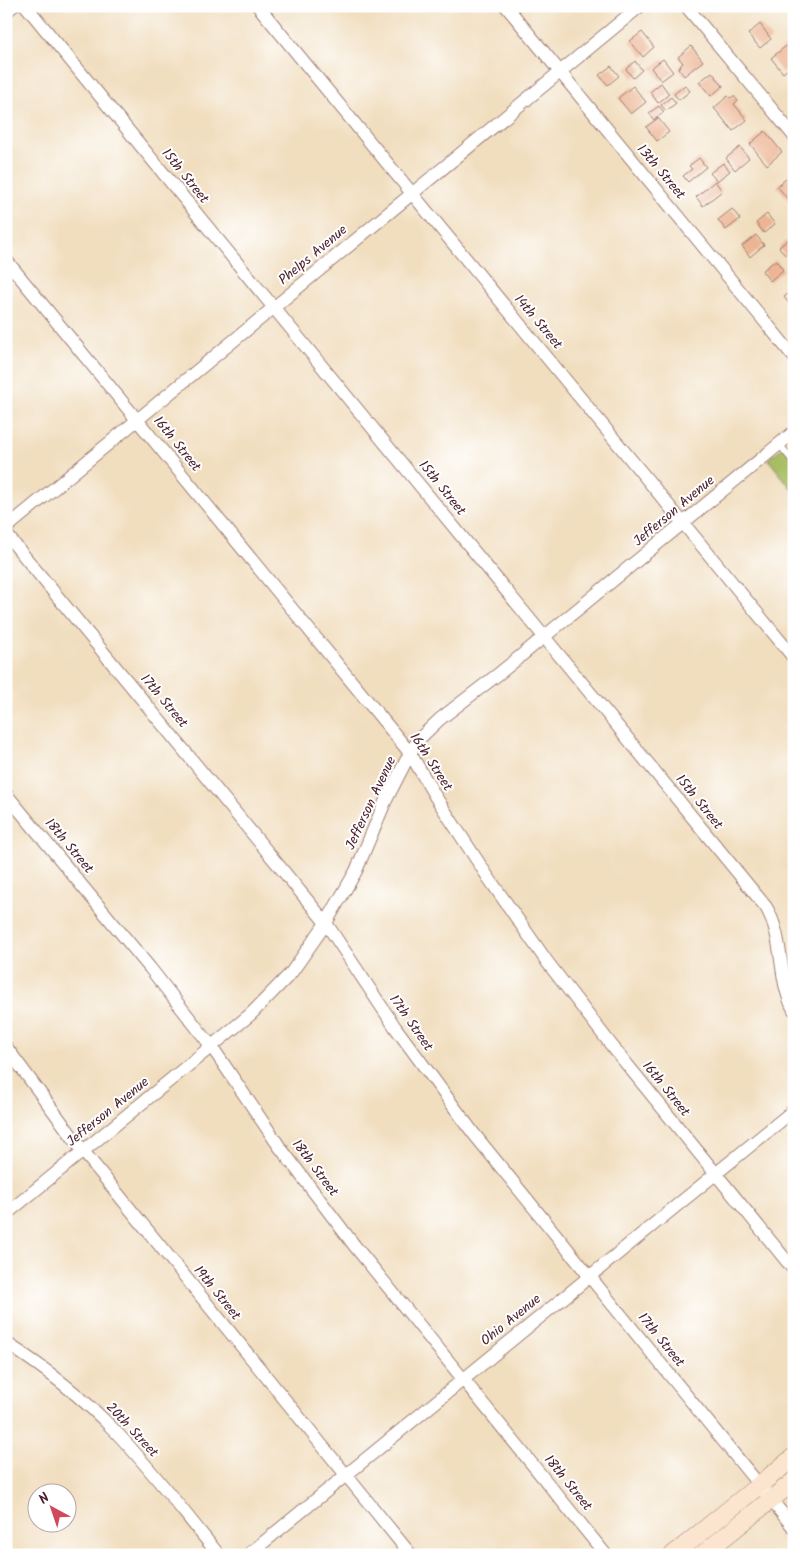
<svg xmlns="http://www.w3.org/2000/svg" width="800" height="1561" font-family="Kalam,sans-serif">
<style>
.green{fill:#a7be63;stroke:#786e47}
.building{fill:#ecb492}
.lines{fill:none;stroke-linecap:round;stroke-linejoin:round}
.service-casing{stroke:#9e7e75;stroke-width:8}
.minor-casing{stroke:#9e7e75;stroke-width:14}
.secondary-casing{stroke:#9e7e75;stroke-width:19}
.service{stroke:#fff;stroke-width:6}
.minor{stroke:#fff;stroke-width:12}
.secondary{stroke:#fbe5cf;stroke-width:18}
.labels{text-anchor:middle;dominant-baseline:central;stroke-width:4;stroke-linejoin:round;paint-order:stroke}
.street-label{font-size:14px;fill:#4a1f2b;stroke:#fff}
</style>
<rect width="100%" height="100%" fill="#fff"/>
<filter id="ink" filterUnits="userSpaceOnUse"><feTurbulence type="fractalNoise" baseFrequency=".02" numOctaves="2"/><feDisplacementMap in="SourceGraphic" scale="10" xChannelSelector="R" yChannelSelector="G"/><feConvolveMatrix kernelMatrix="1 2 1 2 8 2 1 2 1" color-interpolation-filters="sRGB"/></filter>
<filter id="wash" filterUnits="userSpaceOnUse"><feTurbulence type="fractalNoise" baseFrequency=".0096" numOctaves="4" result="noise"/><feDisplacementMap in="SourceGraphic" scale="20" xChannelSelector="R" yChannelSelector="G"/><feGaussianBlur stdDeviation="1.12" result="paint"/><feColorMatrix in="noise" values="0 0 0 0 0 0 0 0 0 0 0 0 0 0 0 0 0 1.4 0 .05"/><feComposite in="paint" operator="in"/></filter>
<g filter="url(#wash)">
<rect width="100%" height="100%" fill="#f1debf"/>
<!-- green -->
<path class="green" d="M794 439V492L768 459Z"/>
<g id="blocks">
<!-- building -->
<path class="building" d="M760 24 771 39 760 48 748 34Z
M642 32 654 47 643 57 630 41Z
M691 46 703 61 684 76 678 68 683 63 678 57Z
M786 46 794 55V64L783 73 771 58Z
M663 59 673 72 661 81 651 68Z
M635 61 642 70 633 78 626 69Z
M611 66 619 76 608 85 599 75Z
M712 72 723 86 711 96 699 82Z
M661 83 669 94 658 103 650 92Z
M685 85 690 91 679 100 674 94Z
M633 86 646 102 631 114 618 98Z
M728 96 730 98 734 96 738 101 734 104 747 120 733 131 714 108Z
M671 97 676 103 666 111 661 105Z
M659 106 664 112 654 120 649 113Z
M658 118 669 132 657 141 646 127Z
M765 131 782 152 767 165 750 144Z
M740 147 749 158 735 170 726 158Z
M699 158 706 167 688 182 683 176 692 169 689 166Z
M723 163 730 171 717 181 710 173Z
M794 173V200L791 203 777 186Z
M715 181 722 191 703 206 696 197Z
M732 209 740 219 726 230 718 220Z
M767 214 775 224 764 233 756 223Z
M756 235 764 245 750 257 742 246Z
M788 240 794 247 785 255 779 247Z
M776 260 783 270 770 281 762 271Z
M794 289V310L784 297Z"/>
</g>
</g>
<g filter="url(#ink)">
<use href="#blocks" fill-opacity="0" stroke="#9e7e75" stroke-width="1"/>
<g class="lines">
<!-- service casing -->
<g class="service-casing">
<path id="service" d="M779 444 793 461 794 460"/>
</g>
<!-- minor casing -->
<g class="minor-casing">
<path id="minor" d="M26 6 766 907C785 939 777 978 794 1010
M258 6 794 658
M506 6 794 357
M686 6 794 136
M6 12 13 6
M6 260 410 753 435 796 488 877 548 963 612 1046 794 1270
M6 528 640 6
M6 534 326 923 395 1027 474 1134 794 1528
M6 794 150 968 212 1047 279 1146 354 1245 606 1555
M6 1047 83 1151 411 1555
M6 1214 251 1014 291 973 326 923 356 871 385 802 410 753 419 739 440 719 501 672 794 432
M6 1343C45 1368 81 1396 113 1429 151 1468 184 1513 219 1555
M248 1555 794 1110"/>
</g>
<!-- secondary casing -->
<g class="secondary-casing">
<path id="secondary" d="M673 1555 794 1457
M702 1555 794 1481"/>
</g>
<!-- service -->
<use href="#service" class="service"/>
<!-- minor -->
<use href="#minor" class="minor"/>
<!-- secondary -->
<use href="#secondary" class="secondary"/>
</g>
</g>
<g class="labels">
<!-- street labels -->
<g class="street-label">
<text transform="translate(661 172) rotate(50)">13th Street</text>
<text transform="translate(185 176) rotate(51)">15th Street</text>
<text transform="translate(313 255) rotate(-40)">Phelps Avenue</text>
<text transform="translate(538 322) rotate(50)">14th Street</text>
<text transform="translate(177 444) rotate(51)">16th Street</text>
<text transform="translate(442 488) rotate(51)">15th Street</text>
<text transform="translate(674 511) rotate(-40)">Jefferson Avenue</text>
<text transform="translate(164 701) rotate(50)">17th Street</text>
<text transform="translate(431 762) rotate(57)">16th Street</text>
<text transform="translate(699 802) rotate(51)">15th Street</text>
<text transform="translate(371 803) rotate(-65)">Jefferson Avenue</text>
<text transform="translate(69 846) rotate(50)">18th Street</text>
<text transform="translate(411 1023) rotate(55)">17th Street</text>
<text transform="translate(666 1089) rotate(51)">16th Street</text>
<text transform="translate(108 1112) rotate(-39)">Jefferson Avenue</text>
<text transform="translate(315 1168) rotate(53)">18th Street</text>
<text transform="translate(217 1293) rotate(51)">19th Street</text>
<text transform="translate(511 1320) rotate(-39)">Ohio Avenue</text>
<text transform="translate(661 1340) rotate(51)">17th Street</text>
<text transform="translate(132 1430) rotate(47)">20th Street</text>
<text transform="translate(568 1483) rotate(51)">18th Street</text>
</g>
</g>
<!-- margin -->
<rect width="800" height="1561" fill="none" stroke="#fff" stroke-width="25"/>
<!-- north arrow -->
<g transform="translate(52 1508) rotate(320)"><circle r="24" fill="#ffffff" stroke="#b7a5aa"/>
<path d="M0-4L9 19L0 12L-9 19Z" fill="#d1495b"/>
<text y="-8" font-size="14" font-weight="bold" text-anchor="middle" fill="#4a1f2b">N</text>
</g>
</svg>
